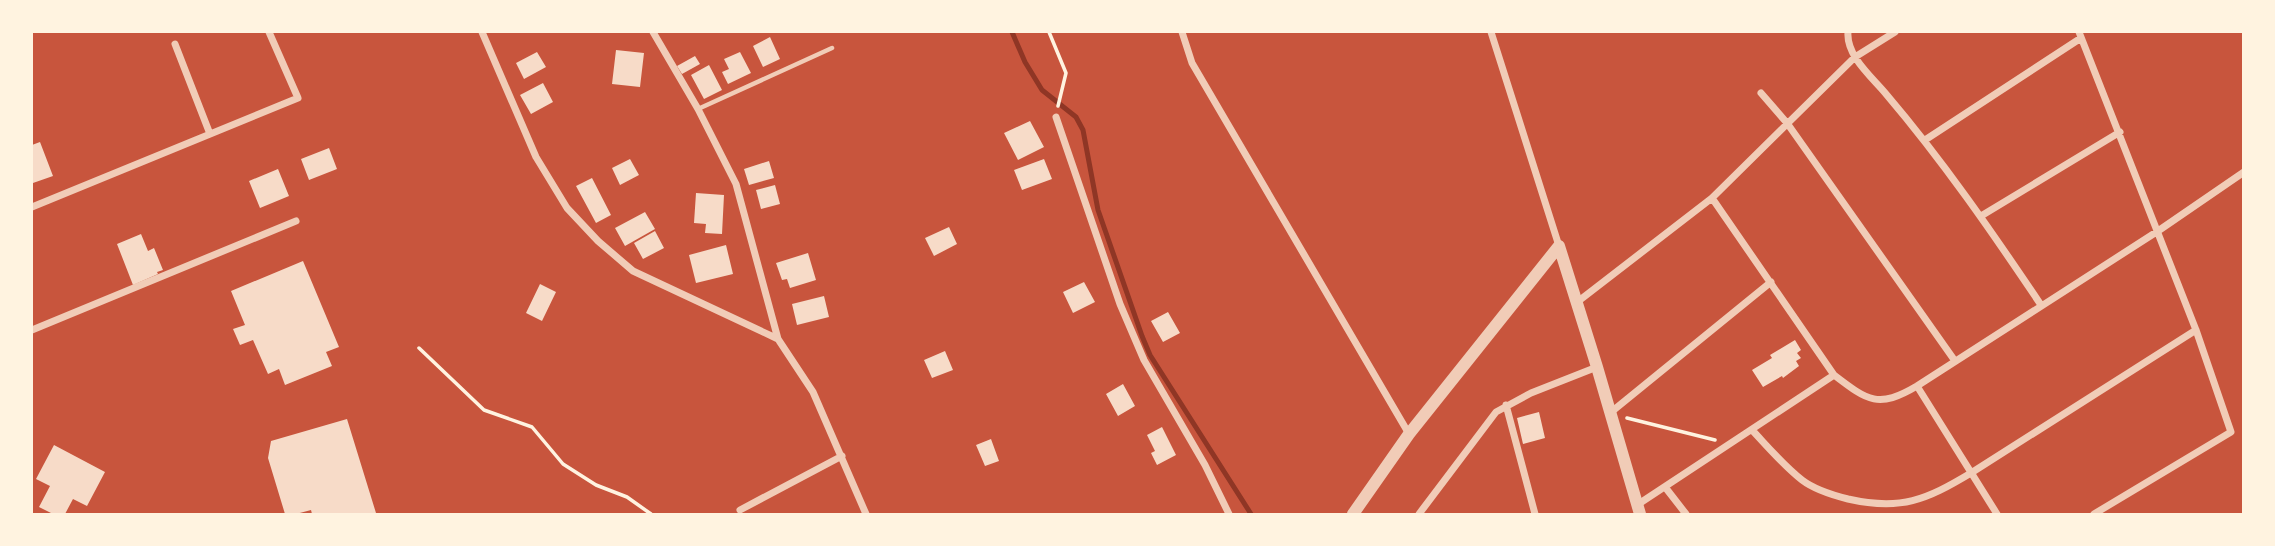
<svg xmlns="http://www.w3.org/2000/svg" width="2275" height="546" font-family="'IBM Plex Sans',sans-serif">
<style>
.lines{fill:none;stroke-linecap:round;stroke-linejoin:round}
.stream{stroke:#8f3625;stroke-width:5}
.building{fill:#f7dbc8}
.path{stroke:#fff3e0;stroke-width:3.5}
.service{stroke:#f1ccb7;stroke-width:4.5}
.minor{stroke:#f1ccb7;stroke-width:7}
.tertiary{stroke:#f1ccb7;stroke-width:12}
</style>
<rect width="100%" height="100%" fill="#c8553d"/>
<g class="lines">
<!-- stream -->
<path class="stream" d="M1012 32 1025 62 1042 90 1076 117 1083 130 1098 210 1142 336 1150 355 1251 514"/>
</g>
<!-- building -->
<path class="building" d="M770 37 780 59 763 67 753 46Z
M616 50 644 53 640 87 612 84Z
M537 52 546 67 524 79 516 63Z
M740 52 751 73 728 84 722 72 729 69 724 59Z
M695 56 700 64 682 74 677 66Z
M709 65 722 90 704 99 691 75Z
M543 83 553 102 531 114 520 95Z
M1030 121 1044 147 1018 160 1004 133Z
M40 142 53 176 33 183 32 145Z
M329 148 337 169 309 180 301 159Z
M630 159 639 175 620 185 612 168Z
M1044 159 1052 179 1022 190 1014 170Z
M769 161 774 178 749 185 744 169Z
M278 169 289 196 260 208 249 181Z
M592 178 611 215 596 223 576 186Z
M775 185 780 204 761 209 756 190Z
M696 193 724 195 722 234 705 233 706 224 694 223Z
M645 212 655 229 625 246 615 228Z
M949 227 957 244 934 256 925 238Z
M655 231 664 248 643 259 634 243Z
M141 234 148 251 154 248 163 270 157 272 158 274 133 285 117 244Z
M726 245 733 274 696 283 689 255Z
M808 253 816 280 790 288 787 279 782 280 776 263Z
M303 261 339 347 326 352 332 366 285 385 279 369 268 374 253 340 240 345 233 329 245 325 231 291Z
M1084 282 1095 302 1073 313 1063 292Z
M540 284 556 292 542 321 526 313Z
M824 296 829 317 797 325 792 304Z
M1168 312 1180 333 1163 342 1151 321Z
M1795 340 1801 350 1797 353 1801 358 1796 361 1799 366 1783 378 1782 376 1763 387 1752 370 1772 358 1770 355Z
M945 351 953 370 932 378 924 360Z
M1123 384 1135 406 1118 416 1106 394Z
M1539 412 1545 438 1523 444 1517 418Z
M347 419 376 513 312 514 311 510 296 514H285L268 458 271 441Z
M1162 427 1176 455 1157 465 1151 453 1155 451 1147 435Z
M991 439 999 461 985 466 976 445Z
M54 445 105 472 87 506 73 499 65 514H53L39 507 50 486 36 479Z"/>
<g class="lines">
<!-- path -->
<path class="path" d="M1049 32 1066 73 1058 106
M419 348 484 410 532 427 563 464 596 485 627 497 651 514
M1627 418 1715 440"/>
<!-- service -->
<path class="service" d="M698 109 832 48"/>
<!-- minor -->
<path class="minor" d="M482 32 536 157 567 208 598 241 633 271 778 339 813 392 866 514
M653 32 698 109 736 184 778 339
M1182 32 1192 63 1409 434
M1491 32 1559 246
M1848 32C1846 56 1872 77 1886 94 1943 161 1992 232 2041 305
M2079 32 2196 330 2231 432 2094 514
M175 44 210 134
M1761 93 1787 123 1955 361
M1056 117 1120 304 1144 360 1205 465 1229 514
M1925 140 2081 38
M1712 198 1834 375C1868 401 1878 409 1917 386L2158 231 2244 172
M32 207 298 98 269 32
M1981 216 2120 132
M1576 303 1712 198 1855 57 1895 32
M32 330 296 221
M1917 386 1997 514
M1506 405 1535 514
M1610 413 1771 282
M1752 430C1768 447 1784 466 1802 480 1815 490 1832 495 1848 499 1901 511 1926 500 1971 473L2196 330
M1665 487 1686 514
M1637 505 1834 375
M740 510 842 456
M1419 514 1496 412 1531 393 1597 367"/>
<!-- tertiary -->
<path class="tertiary" d="M1559 246 1597 367 1640 514
M1353 514 1409 434 1559 246"/>
</g>
<!-- border -->
<rect width="2275" height="546" fill="none" stroke="#fff3e0" stroke-width="66"/>
</svg>
